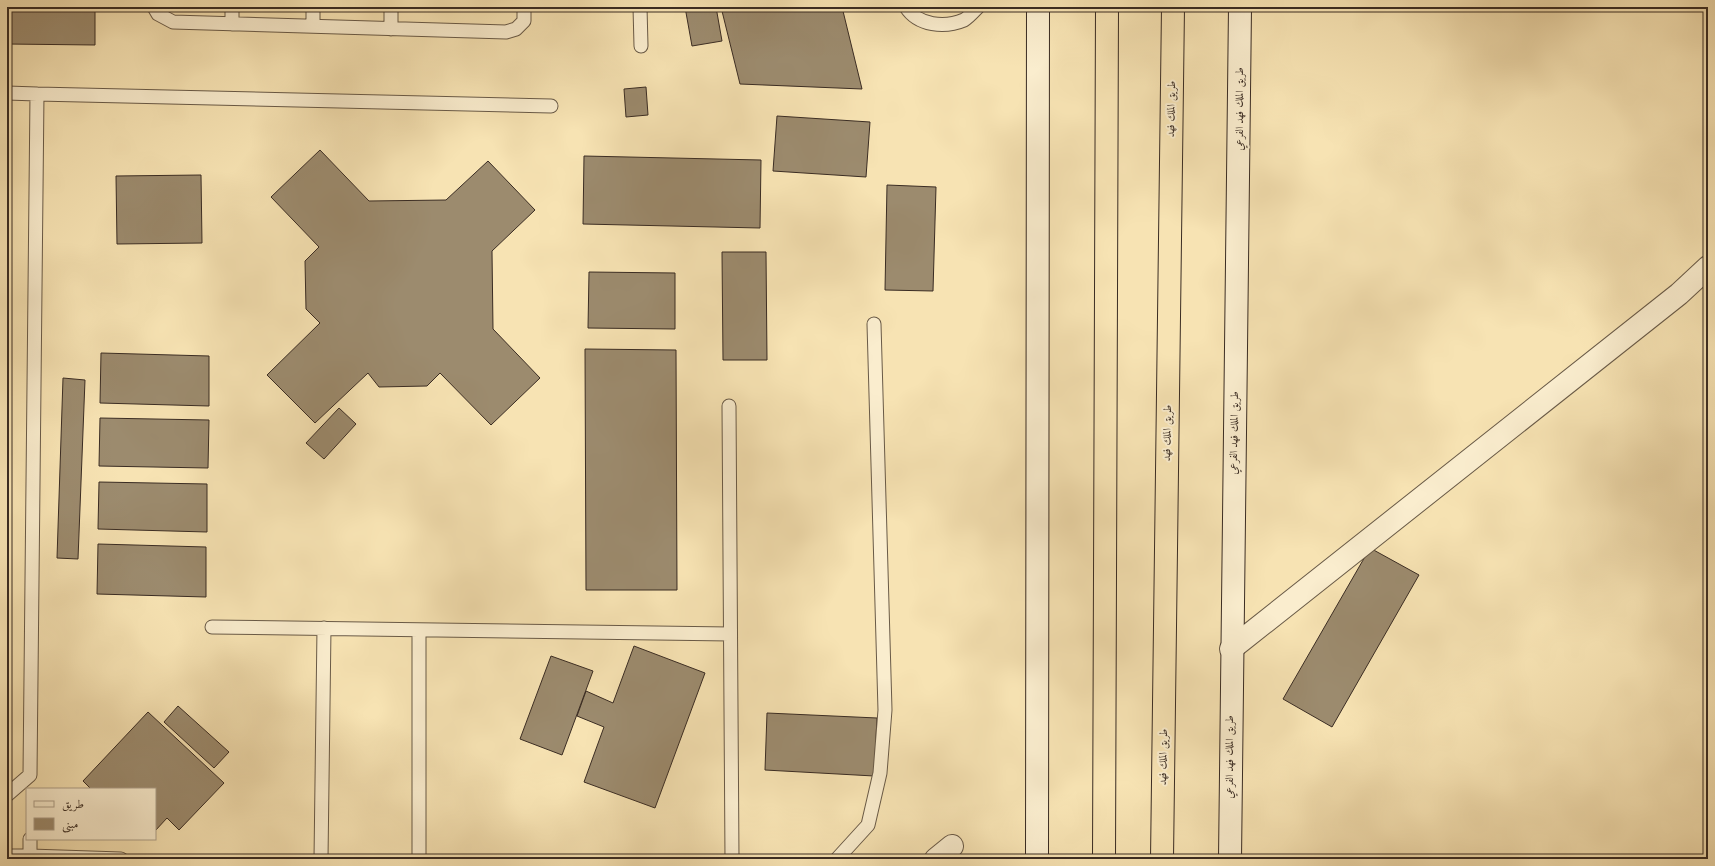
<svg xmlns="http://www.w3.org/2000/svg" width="1715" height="866" font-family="'Old Standard TT',Amiri,serif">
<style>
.building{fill:#9c8b6e;stroke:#3a2c23}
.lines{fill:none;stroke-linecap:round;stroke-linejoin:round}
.service-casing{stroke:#695a47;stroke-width:15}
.minor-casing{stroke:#695a47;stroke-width:24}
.secondary-casing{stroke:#3a2c23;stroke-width:24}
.motorway-casing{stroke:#3a2c23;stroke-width:24}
.service{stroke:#faedce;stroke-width:13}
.minor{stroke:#faedce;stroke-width:22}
.secondary{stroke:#faedce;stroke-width:22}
.motorway{stroke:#f7e3b3;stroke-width:22}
.labels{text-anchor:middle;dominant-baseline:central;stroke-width:4;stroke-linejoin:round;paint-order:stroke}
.street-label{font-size:11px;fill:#3a2c23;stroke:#faedce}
</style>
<rect width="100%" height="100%" fill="#f7e3b3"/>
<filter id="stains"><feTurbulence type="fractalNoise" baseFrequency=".005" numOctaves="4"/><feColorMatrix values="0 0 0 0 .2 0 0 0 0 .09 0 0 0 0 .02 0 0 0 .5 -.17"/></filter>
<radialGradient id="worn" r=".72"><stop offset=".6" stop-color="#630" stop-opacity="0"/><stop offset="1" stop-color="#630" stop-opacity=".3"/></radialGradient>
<!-- building -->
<path class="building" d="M7 7H95V45L7 44Z
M685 7H716L722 41 692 46Z
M721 7H842L862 89 740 84Z
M646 87 648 115 626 117 624 89Z
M777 116 870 122 866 177 773 171Z
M320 150 369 201 446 200 488 161 535 210 492 251 493 329 540 378 491 425 440 373 427 386 379 387 368 373 315 423 267 375 320 323 306 309 305 261 319 247 271 197Z
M584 156 761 160 760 228 583 224Z
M201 175 202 243 117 244 116 176Z
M887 185 936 187 933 291 885 290Z
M722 252H766L767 360H723Z
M589 272 675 273V329L588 328Z
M585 349 676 350 677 590H586Z
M101 353 209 356V406L100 403Z
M63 378 85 380 78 559 57 558Z
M339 408 356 424 324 459 306 443Z
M100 418 209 420 208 468 99 466Z
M99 482 207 484V532L98 529Z
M98 544 206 547V597L97 594Z
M1370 548 1419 575 1332 727 1283 699Z
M634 646 705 673 655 808 584 782 604 727 577 716 586 691 613 703Z
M551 656 593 671 562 755 520 739Z
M178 706 229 752 214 768 164 722Z
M148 712 224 783 179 830 167 818 155 831V789H91L83 781Z
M767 713 877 718 874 776 765 770Z"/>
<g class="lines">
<!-- service casing -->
<g class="service-casing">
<path id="service" d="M154 7 158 14 173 22 506 32 516 29 524 21V7
M640 7 641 46
M906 7C918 26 945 28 964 20 969 17 974 11 978 7
M232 24V7
M313 26V7
M391 29V7
M7 93 37 94
M729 406 732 859
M212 627 730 634
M7 795 30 775 37 94 551 106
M30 839V856L121 859
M7 856H30L31 859
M321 859 324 628
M419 859V630
M837 859 868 825 880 773 885 710 874 324"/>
</g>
<!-- minor casing -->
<g class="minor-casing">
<path id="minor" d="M1231 649 1679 294 1708 267
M936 859 952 846"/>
</g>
<!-- secondary casing -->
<g class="secondary-casing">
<path id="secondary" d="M1037 859 1038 7
M1230 859 1240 7"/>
</g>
<!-- motorway casing -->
<g class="motorway-casing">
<path id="motorway" d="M1104 859 1107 7
M1162 859 1173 7"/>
</g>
<!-- service -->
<use href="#service" class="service"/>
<!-- minor -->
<use href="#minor" class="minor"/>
<!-- secondary -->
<use href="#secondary" class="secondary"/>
<!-- motorway -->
<use href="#motorway" class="motorway"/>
</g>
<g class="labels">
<!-- street labels -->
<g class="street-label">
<text transform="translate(1172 109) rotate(-89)">طريق الملك فهد</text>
<text transform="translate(1240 109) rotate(-90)">طريق الملك فهد الفرعي</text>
<text transform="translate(1168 433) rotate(-89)">طريق الملك فهد</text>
<text transform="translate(1235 433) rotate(-89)">طريق الملك فهد الفرعي</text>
<text transform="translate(1164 757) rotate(-89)">طريق الملك فهد</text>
<text transform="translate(1230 757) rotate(-90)">طريق الملك فهد الفرعي</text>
</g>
</g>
<!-- margin -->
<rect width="1715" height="866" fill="none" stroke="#f7e3b3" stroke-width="24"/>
<rect x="8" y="8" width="1699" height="850" fill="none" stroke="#3a2c23" stroke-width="2"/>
<rect x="12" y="12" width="1691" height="842" fill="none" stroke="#3a2c23"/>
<!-- legend -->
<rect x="26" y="788" width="130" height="52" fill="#faedce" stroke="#ada08a"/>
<rect x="34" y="801" width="20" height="6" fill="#faedce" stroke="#ada08a"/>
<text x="62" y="808" font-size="12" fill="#3a2c23">طريق</text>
<rect x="34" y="818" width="20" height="12" fill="#9c8b6e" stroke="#ada08a"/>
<text x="62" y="828" font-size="12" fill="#3a2c23">مبنى</text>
<rect width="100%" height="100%" filter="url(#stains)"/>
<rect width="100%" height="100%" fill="url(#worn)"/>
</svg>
